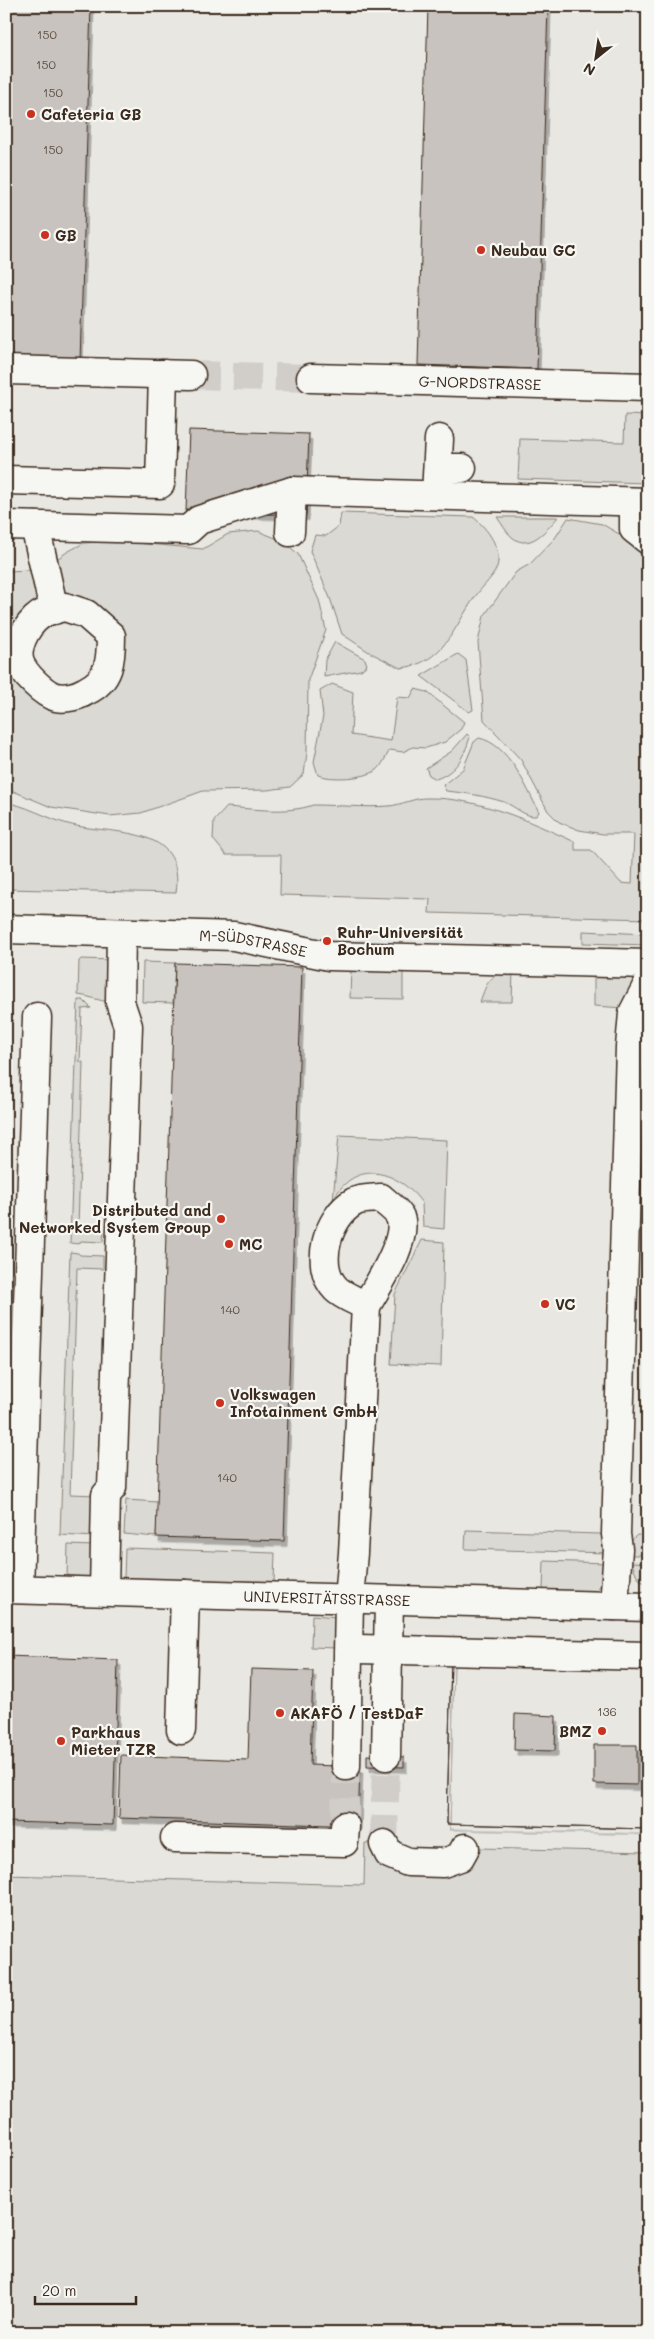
<svg xmlns="http://www.w3.org/2000/svg" width="654" height="2339" font-family="Mali,sans-serif">
<style>
.built{fill:#e8e7e2}
.green{fill:#dad9d3;stroke:#8a8278}
.building{fill:#c8c3be;stroke:#3b2a1e;fill-rule:evenodd;filter:url(#shadow)}
.lines{fill:none;stroke-linecap:round;stroke-linejoin:round}
.minor-tunnel{stroke:#d1cdc8;stroke-width:28;stroke-dasharray:28 14;stroke-linecap:butt}
.minor-casing{stroke:#3b2a1e;stroke-width:31}
.minor{stroke:#f6f6f2;stroke-width:28}
.poi-dot{fill:#c8321e;stroke:#f6f6f2;stroke-width:2}
.labels{text-anchor:middle;dominant-baseline:central;stroke-width:4.5;stroke-linejoin:round;paint-order:stroke}
.number-label{font-size:12px;fill:#5e5046}
.poi-label{font-size:15px;font-weight:bold;fill:#3b2a1e;stroke:#f6f6f2;text-anchor:start}
.street-label{font-size:15px;fill:#3b2a1e;stroke:#f6f6f2}
</style>
<defs>
<filter id="shadow"><feDropShadow dx="3" dy="5.5" stdDeviation="0" flood-color="#0004"/></filter>
</defs>
<rect width="100%" height="100%" fill="#f6f6f2"/>
<filter id="ink" filterUnits="userSpaceOnUse"><feTurbulence type="fractalNoise" baseFrequency=".02" numOctaves="2"/><feDisplacementMap in="SourceGraphic" scale="10" xChannelSelector="R" yChannelSelector="G"/><feConvolveMatrix kernelMatrix="1 2 1 2 8 2 1 2 1" color-interpolation-filters="sRGB"/></filter>
<g filter="url(#ink)">
<!-- built -->
<path class="built" d="M6 6H648V1893L6 1875Z"/>
<!-- green -->
<path class="green" d="M625 415 648 416V483L518 479 520 439 624 442Z
M341 513 473 517C485 526 500 545 498 562 497 575 482 586 475 597 453 628 444 664 400 668L369 652 342 634 330 598 310 551 315 535 326 536 339 526Z
M497 517H558C547 530 529 552 512 537 506 532 502 524 497 517Z
M568 518 602 524 648 551V919L429 913 430 899 280 895 281 855H226L213 839 214 821 227 807C253 809 288 814 313 805 338 805 364 808 389 806 401 805 414 798 426 798 478 797 529 821 575 842V850H591L621 883 632 884 634 834H603L579 830 559 822 548 811 521 760 484 720 478 642 484 616 516 572 530 564 555 538Z
M258 531 283 541 298 554 319 600 326 630 308 680 307 753 304 774 290 787 267 790 203 791 141 813 110 816 51 807 6 788V571L30 570 41 604 11 653 69 709 98 702 119 675 125 652 116 628 66 597 54 561 67 552 84 543 115 541 203 549 228 534Z
M335 642 365 659 367 665 361 670 324 677 325 660Z
M458 654 466 660 473 710 469 712 421 676Z
M332 684 353 692 351 735 391 741 397 697 410 698 415 689 427 692 464 722 461 729 445 742 426 748 413 747 403 752 390 750C386 756 382 766 377 770 365 779 330 780 318 775L314 762 323 716 320 691Z
M467 734 470 737C464 757 456 772 436 779L429 775 426 768 452 751Z
M479 738C509 744 526 787 539 812L536 816C524 817 515 806 504 802 485 796 466 793 446 791L443 785 463 769 474 742Z
M6 803C21 803 51 820 68 824 111 836 186 822 176 893L6 889Z
M583 931 648 934V945L583 943Z
M81 959 112 960 110 1002C98 1001 90 996 78 995L79 961Z
M143 962 175 963 173 1003 142 1002Z
M351 967 403 968V999L350 998Z
M513 970 512 1002H480C487 981 490 974 513 970Z
M594 974 640 975 624 1008 594 1006Z
M78 1000H83L91 1008 82 1009 80 1062H83L78 1228 104 1229 103 1242 81 1241 79 1244 70 1243Z
M339 1135 447 1140 444 1229 423 1227 422 1203C398 1170 355 1158 333 1200Z
M422 1240 444 1242 441 1366 391 1364 395 1294Z
M70 1252 78 1253 80 1255 103 1256V1269L77 1268 70 1494 97 1495 95 1537 60 1535Z
M126 1500 158 1502 156 1537 124 1534Z
M466 1530 600 1534 608 1540V1553L465 1549Z
M637 1535H648V1555H630C628 1545 630 1541 637 1535Z
M68 1545 95 1546 94 1577 67 1576Z
M125 1548 275 1553 274 1582 124 1578Z
M544 1561 607 1563 602 1584 593 1593 543 1590Z
M631 1562 648 1563V1586L638 1578Z
M312 1615 337 1617 336 1648 311 1647Z
M365 1843H369L377 1861 390 1869 468 1861 479 1848 648 1852V2333H6V1875L364 1885Z"/>
<!-- building -->
<path class="building" d="M6 6H91L80 361 6 359Z
M428 6H548L537 369 418 365Z
M189 430 309 434 306 515 186 512Z
M175 963 302 967 284 1541 156 1537Z
M6 1656 118 1660 113 1825 6 1822Z
M451 1658 648 1663V1829L447 1824ZM515 1714 556 1716 555 1751 514 1750ZM594 1745H637V1785L594 1784Z
M451 1658 648 1663V1829L447 1824Z
M251 1669 313 1671 310 1765 360 1767 358 1826 119 1818 121 1755 248 1760Z
M367 1755 404 1757V1767L367 1766Z"/>
<g class="lines">
<!-- minor-tunnel -->
<path class="minor-tunnel" d="M191 375 311 378
M345 1826 346 1766
M384 1844 386 1756"/>
<!-- minor casing -->
<g class="minor-casing">
<g id="minor">
<path d="M6 370 191 375"/>
<path id="s1" d="M311 378 648 387"/>
<path d="M438 468H462"/>
<path d="M6 480 160 484 163 374"/>
<path d="M436 494 439 439"/>
<path d="M634 502V529L648 540"/>
<path d="M6 525 188 530 199 520 292 491 648 502"/>
<path d="M35 526 54 610"/>
<path d="M290 532 292 491"/>
<path d="M65 607 86 614 111 636C111 660 110 680 86 691 78 696 66 699 56 697 44 694 22 673 19 660 16 642 30 619 46 612 51 609 59 608 65 607Z"/>
<path id="s2" d="M6 929 234 936 329 956 648 964"/>
<path id="s3" d="M6 1589 648 1607"/>
<path d="M19 1589 37 1017"/>
<path d="M104 1591 106 1495 112 1488 128 1026 120 1002 121 933"/>
<path d="M614 1606 618 1549 616 1534 630 1047 633 1013 648 984"/>
<path d="M358 1649 648 1656"/>
<path d="M181 1730 185 1594"/>
<path d="M386 1756 389 1600"/>
<path d="M346 1766 349 1599 353 1553 366 1306C377 1286 409 1240 400 1217 397 1210 386 1203 381 1198 373 1199 361 1198 354 1202 328 1216 313 1266 336 1289 343 1296 357 1301 366 1306"/>
<path d="M175 1838 344 1842 345 1826"/>
<path d="M384 1844 389 1854 408 1862 443 1863 460 1857 465 1848"/>
</g>
</g>
<!-- minor -->
<use href="#minor" class="minor"/>
</g>
</g>
<!-- markers -->
<g class="poi-dot">
<circle cx="31" cy="114" r="5"/>
<circle cx="45" cy="235" r="5"/>
<circle cx="481" cy="250" r="5"/>
<circle cx="327" cy="941" r="5"/>
<circle cx="221" cy="1219" r="5"/>
<circle cx="229" cy="1244" r="5"/>
<circle cx="545" cy="1304" r="5"/>
<circle cx="220" cy="1403" r="5"/>
<circle cx="280" cy="1713" r="5"/>
<circle cx="602" cy="1731" r="5"/>
<circle cx="61" cy="1741" r="5"/>
</g>
<g class="labels">
<!-- number labels -->
<g class="number-label">
<text x="47" y="34">150</text>
<text x="46" y="64">150</text>
<text x="53" y="92">150</text>
<text x="53" y="149">150</text>
<text x="230" y="1309">140</text>
<text x="227" y="1477">140</text>
<text x="607" y="1711">136</text>
</g>
<!-- poi labels -->
<g class="poi-label">
<text x="41" y="114">Cafeteria GB</text>
<text x="55" y="235">GB</text>
<text x="491" y="250">Neubau GC</text>
<text x="337" y="932">Ruhr-Universität<tspan x="337" dy="17">Bochum</tspan></text>
<text x="211" y="1210" text-anchor="end">Distributed and<tspan x="211" dy="17">Networked System Group</tspan></text>
<text x="239" y="1244">MC</text>
<text x="555" y="1304">VC</text>
<text x="230" y="1394">Volkswagen<tspan x="230" dy="17">Infotainment GmbH</tspan></text>
<text x="290" y="1713">AKAFÖ / TestDaF</text>
<text x="592" y="1731" text-anchor="end">BMZ</text>
<text x="71" y="1732">Parkhaus<tspan x="71" dy="17">Mieter TZR</tspan></text>
</g>
<!-- street labels -->
<g class="street-label">
<text stroke="none"><textPath href="#s1" startOffset="169">G-NORDSTRASSE</textPath></text>
<text stroke="none"><textPath href="#s2" startOffset="248">M-SÜDSTRASSE</textPath></text>
<text stroke="none"><textPath href="#s3" startOffset="321">UNIVERSITÄTSSTRASSE</textPath></text>
</g>
</g>
<!-- margin -->
<rect width="654" height="2339" fill="none" stroke="#f6f6f2" stroke-width="25"/>
<rect x="12" y="12" width="629" height="2314" fill="none" stroke="#3b2a1e" stroke-width="2" filter="url(#ink)"/>
<!-- north arrow -->
<g transform="translate(596 58) rotate(210)" stroke="#f6f6f2" stroke-width="4" paint-order="stroke">
<path d="M0-4L9 19L0 12L-9 19Z" fill="#3b2a1e"/>
<text y="-8" font-size="14" font-weight="bold" text-anchor="middle" fill="#3b2a1e">N</text>
</g>
<!-- scale -->
<path d="M35 2296v8h101v-8" fill="none" stroke="#3b2a1e" stroke-width="2.5"/>
<text x="42" y="2296" font-size="15" fill="#3b2a1e" stroke="#f6f6f2" stroke-width="4" paint-order="stroke">20 m</text>
</svg>
